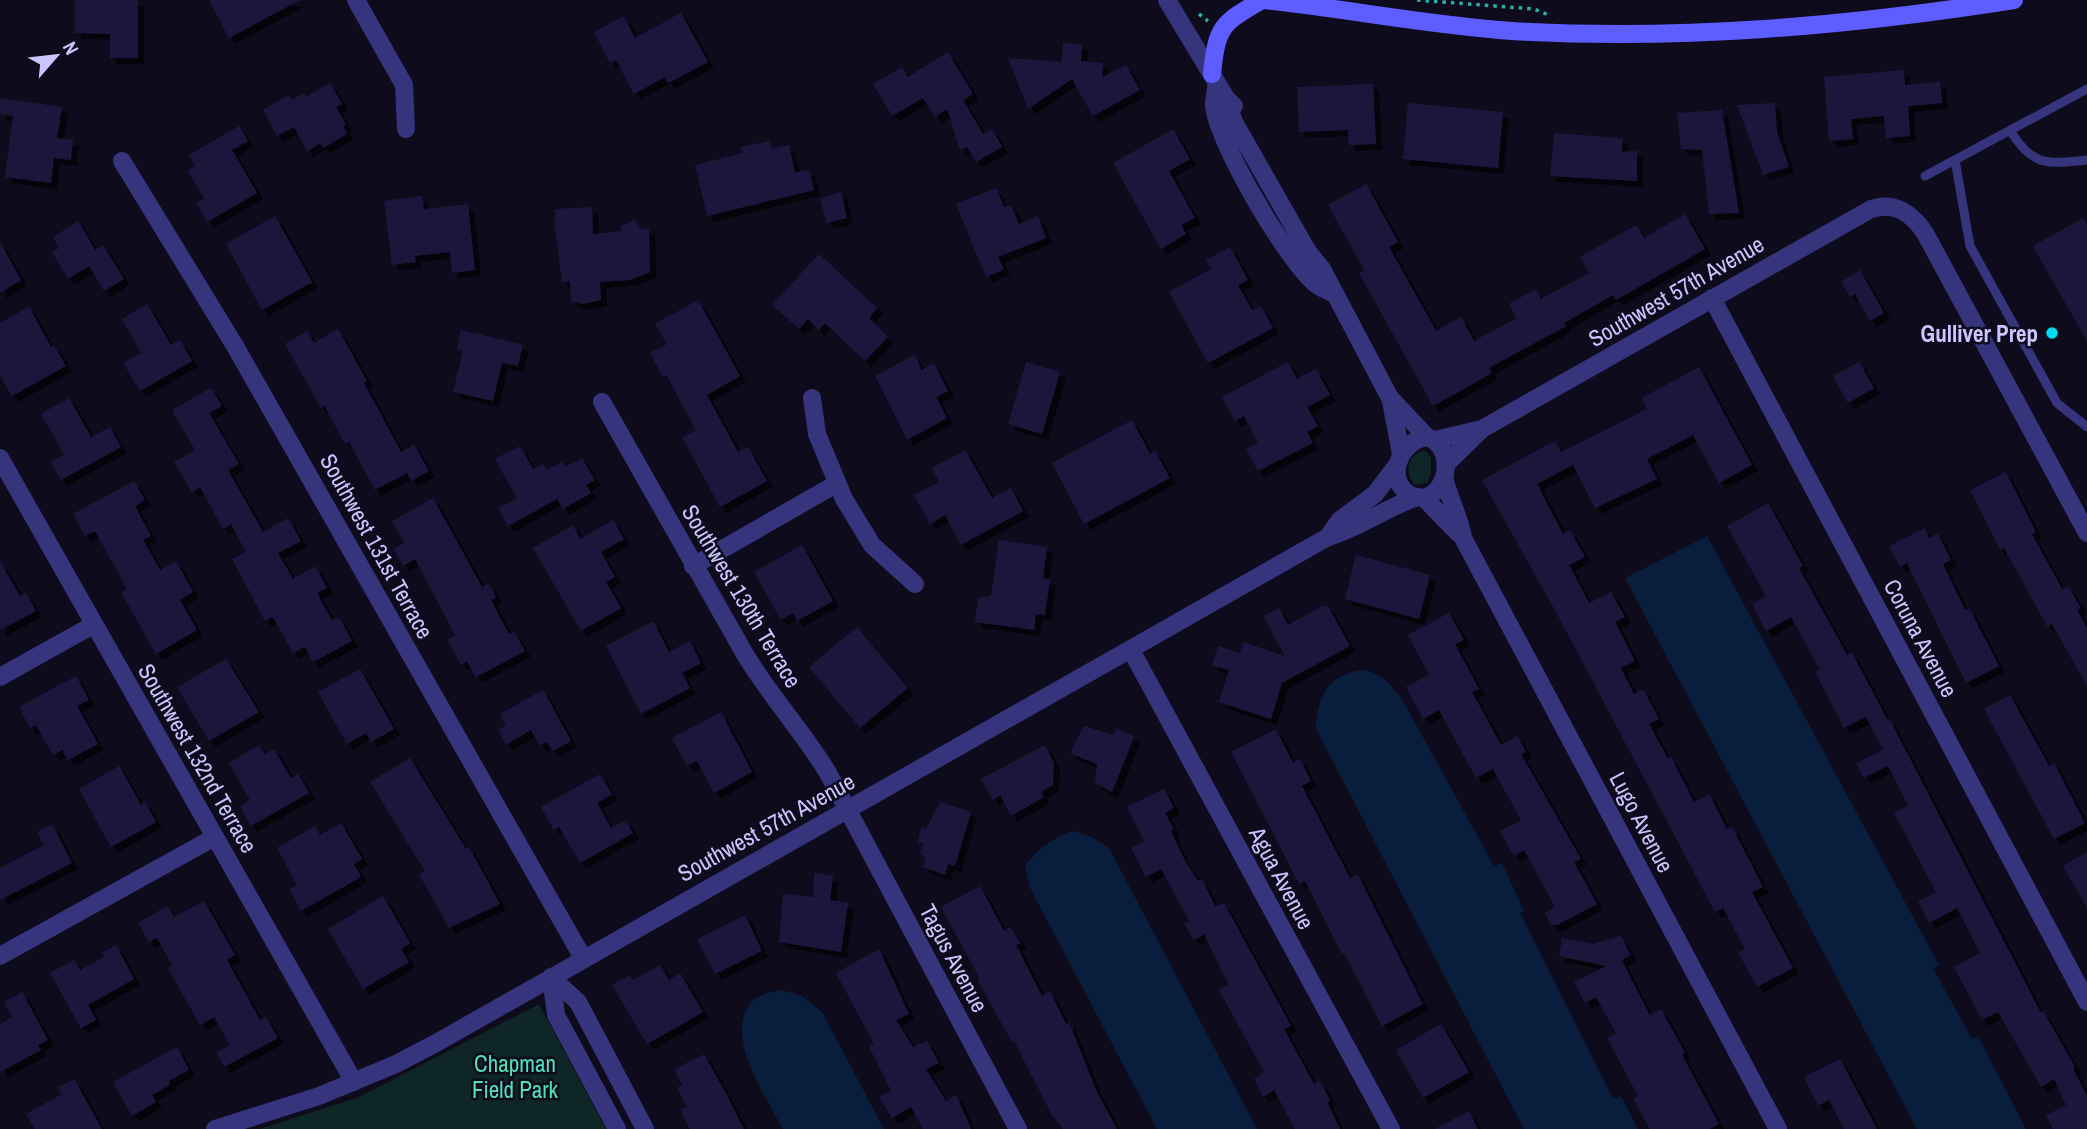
<svg xmlns="http://www.w3.org/2000/svg" width="2087" height="1129" font-family="'Archivo Narrow',sans-serif">
<style>
.green{fill:#0e2625}
.water{fill:#091d3d}
.building{fill:#1e163e;filter:url(#shadow)}
.lines{fill:none;stroke-linecap:round;stroke-linejoin:round}
.path{stroke:#29b0a5;stroke-width:3.5;stroke-dasharray:3.5 5;stroke-linecap:butt}
.lane{stroke:#36347d;stroke-width:9}
.street{stroke:#36347d;stroke-width:18}
.secondary{stroke:#5e5dff;stroke-width:18}
.poi-dot{fill:#00ddf1;stroke:#0d0b1c;stroke-width:2.5}
.labels{text-anchor:middle;dominant-baseline:central;stroke-width:5;stroke-linejoin:round;paint-order:stroke}
.street-label{font-size:23px;fill:#cbc6ff;stroke:#0d0b1c}
.poi-label{font-size:23px;font-weight:bold;fill:#cbc6ff;stroke:#0d0b1c;text-anchor:end}
.park-label{font-size:23px;fill:#50e1ba;stroke:#0d0b1c}
</style>
<defs>
<filter id="shadow"><feDropShadow dx="6" dy="6" stdDeviation="0" flood-color="#0009"/></filter>
</defs>
<rect width="100%" height="100%" fill="#0d0b1c"/>
<!-- green -->
<path class="green" d="M1424 450 1431 457V474L1427 483 1415 485C1404 473 1407 455 1424 450Z
M539 1004 606 1129H260L359 1097Z"/>
<!-- water -->
<path class="water" d="M1707 536 1939 965 1933 968 1972 1039 1978 1036 2026 1129H1917L1625 578Z
M1366 670 1385 679 1402 699 1494 866 1502 863 1524 911 1520 913 1613 1099 1621 1096 1638 1129H1524L1316 729C1317 695 1330 672 1366 670Z
M1073 831 1090 836 1109 848 1257 1129H1157L1029 886 1025 865C1039 848 1053 838 1073 831Z
M781 990 800 995 822 1012 884 1129H783C766 1097 719 1030 755 999 761 994 773 992 781 990Z"/>
<!-- building -->
<path class="building" d="M75 0H138V58H110V34L75 33Z
M209 0H300L229 38Z
M681 13 708 62 668 83 665 77 634 94 616 60 610 63 594 32 624 16 635 38Z
M1063 43 1082 44 1081 61 1103 63 1102 77 1126 65 1140 90 1093 116 1072 79 1028 109 1008 58 1062 62Z
M948 52 973 94 963 100 983 134 992 129 1002 147 976 162 967 147 960 150 947 109 935 117 923 98 892 116 873 84 902 67 908 77Z
M1904 70 1905 85 1940 82 1942 103 1908 106 1910 136 1886 138 1884 116 1851 119 1853 139 1829 141 1824 77Z
M330 83 342 104 336 107 346 124 343 125 347 134 323 148 321 143 307 151 294 127 277 136 263 110 289 95 292 100 304 93 306 97Z
M1373 84 1376 144 1349 145 1348 130 1299 132 1297 87Z
M0 98 62 107 57 138 73 140 71 160 54 158 51 183 5 177 13 116 0 114Z
M1408 103 1503 112 1498 168 1403 159Z
M1775 103 1777 132 1789 167 1763 175 1737 105Z
M1722 110 1739 213 1709 214 1702 150 1681 149 1677 113Z
M239 126 248 141 232 150 257 193 207 222 196 203 204 198 187 170 195 166 189 155Z
M1173 129 1190 159 1169 171 1195 218 1181 225 1186 234 1161 249 1113 163Z
M1554 133 1622 138V152L1637 151V181L1550 176Z
M770 141 772 149 789 145 795 173 809 170 814 190 707 216 695 165 743 153 741 147Z
M1366 184 1398 242 1389 247 1436 331 1461 317 1474 341 1517 318 1509 304 1536 289 1541 299 1589 273 1580 257 1636 225 1644 238 1685 214 1705 249 1616 300 1613 295 1564 323 1566 326 1489 368 1492 373 1433 406 1359 273 1364 270 1328 205Z
M996 188 1004 207 1011 205 1019 224 1038 216 1046 238 998 257 1004 269 986 277 956 204Z
M841 192 847 218 826 223 820 198Z
M422 196 424 209 468 204 475 270 452 273 450 252 415 256 416 262 392 265 384 201Z
M592 207 593 234 621 231V226L634 220 642 229H649L650 272 630 280 600 282 601 300 583 304 571 302 570 281 562 282 555 227V209Z
M275 216 312 282 262 310 226 244Z
M2083 218 2087 225V341L2033 246Z
M78 221 95 250 103 245 124 279 104 291 89 266 68 279 52 252 59 248 53 237Z
M0 242 21 280 0 293Z
M1230 247 1248 280 1238 285 1252 310 1261 306 1273 328 1208 363 1169 292 1211 269 1206 260Z
M819 254 877 308 869 318 888 337 865 361 825 323 819 330 808 319 799 329 772 305Z
M1860 270 1884 313 1870 321 1855 294 1850 297 1841 282Z
M698 300 740 376 707 395 738 452 748 447 767 481 720 507 682 437 696 430 666 375 663 377 650 353 667 344 655 324Z
M147 304 171 345 180 340 192 361 140 391 123 363 141 353 122 319Z
M29 307 51 347 54 345 66 366 12 396 0 376V323Z
M338 329 367 381 364 383 401 452 414 445 429 471 411 481 407 473 375 490 349 442 345 444 324 405 321 408 285 344 307 331 314 343Z
M461 330 523 345 518 366 502 363 493 401 453 392 463 351 457 349Z
M914 355 922 370 934 363 948 391 936 397 947 418 907 440 875 376Z
M1026 362 1060 372 1042 434 1008 424Z
M1288 362 1297 379 1316 369 1330 395 1307 407 1318 426 1307 432 1313 443 1258 471 1246 449 1258 443 1244 416 1235 421 1222 397Z
M1859 362 1874 388 1848 403 1833 376Z
M1699 367 1752 465 1719 483 1693 435 1647 459 1657 479 1595 508 1573 465 1537 484 1563 534 1570 530 1585 557 1569 565 1589 603 1611 592 1625 617 1615 622 1635 661 1621 668 1634 694 1643 689 1659 719 1649 724 1668 759 1671 757 1694 802 1709 794 1727 829 1732 827 1763 887 1752 892 1793 968 1757 987 1738 952 1745 949 1723 908 1715 912 1556 612 1482 480 1555 441 1561 452 1647 409 1642 398Z
M211 388 222 406 209 413 239 464 228 470 263 532 288 518 301 541 278 553 293 579 316 566 327 588 317 593 332 620 339 617 352 641 313 662 305 647 293 653 273 617 265 621 232 559 246 552 231 524 223 529 200 487 192 492 174 462 195 450 172 410Z
M69 398 91 437 110 427 121 447 61 480 51 462 64 454 41 414Z
M1132 420 1150 454 1155 451 1170 478 1084 524 1052 463Z
M520 446 533 469 543 464 547 470 562 462 565 467 582 458 595 480 586 485 591 493 563 509 557 499 508 526 498 508 517 498 495 459Z
M965 450 992 498 1011 488 1023 511 961 545 945 515 930 524 914 495 939 482 932 468Z
M2006 472 2036 532 2032 534 2062 589 2068 586 2081 608 2077 610 2087 628V686L2052 624 2047 626 2004 548 2000 550 1970 490Z
M134 481 145 500 135 506 151 536 143 540 160 570 176 561 193 592 180 600 197 630 156 654 121 592 127 589 95 531 85 536 73 514Z
M433 498 482 587 489 584 496 597 491 600 509 634 514 632 525 651 476 677 467 661 461 665 447 640 455 635 415 559 403 566 394 549 404 543 392 521Z
M1768 503 1803 566 1799 568 1847 655 1852 653 1887 719 1889 718 2041 1013 2043 1011 2075 1067 2073 1068 2087 1097V1129H2053L2046 1115 2066 1105 2054 1079 2041 1087 1998 1012 1982 1020 1954 967 1980 953 1957 908 1929 923 1918 901 1936 892 1894 813 1908 805 1888 766 1864 778 1856 763 1883 750 1866 717 1844 728 1815 672 1820 670 1791 617 1766 631 1752 604 1766 596 1727 526Z
M613 520 624 539 601 552 615 577 606 582 621 608 581 631 533 548 573 525 580 539Z
M1925 528 1929 538 1938 534 1951 560 1943 564 1965 610 1969 608 1999 666 1966 683 1907 563 1900 567 1889 546Z
M999 540 1047 547 1043 578 1050 579 1045 615 1036 614 1034 630 975 622 978 598 991 596Z
M802 545 833 601 797 621 793 613 781 620 754 572Z
M1356 555 1430 575 1419 619 1345 599Z
M0 561 20 596 26 593 36 611 0 630Z
M1322 606H1328L1350 646 1282 683 1271 719 1219 702 1229 670 1212 665 1218 646 1240 653 1243 642 1285 656 1263 616 1279 608 1288 625Z
M1449 613 1464 640 1455 644 1479 689 1472 692 1501 745 1518 736 1526 752 1521 754 1581 859 1574 862 1597 904 1557 925H1551L1545 913 1555 907 1524 850 1514 856 1500 831 1521 820 1493 769 1476 778 1439 710 1423 719 1406 687 1429 675 1408 635Z
M653 621 669 652 690 641 701 663 682 673 690 688 641 714 606 646Z
M857 627 908 688 860 728 809 667Z
M226 659 259 712 209 741 177 687Z
M360 669 394 729 371 742 366 733 347 744 318 692Z
M76 676 89 700 77 706 98 744 68 760 62 750 53 755 36 725 30 728 19 707Z
M543 690 571 741 553 751 547 742 540 746 531 730 506 745 498 730 506 725 500 714Z
M2010 695 2049 766 2054 763 2085 823 2054 839 1984 709Z
M721 712 752 772 714 793 697 761 687 766 672 738Z
M1084 726 1113 735 1117 728 1134 737 1112 792 1095 783 1097 764 1070 753Z
M1276 729 1293 763 1300 759 1311 781 1302 786 1350 878 1358 875 1423 1004 1382 1026 1344 953 1342 954 1305 881 1299 884 1231 752Z
M259 745 264 754 274 749 291 778 298 774 309 793 251 826 240 806 250 800 229 763Z
M1045 745 1054 763 1053 785 1041 792 1044 797 1011 816 1000 795 993 800 981 779Z
M410 758 466 849 469 847 500 904 449 928 419 874 425 871 370 782Z
M119 766 141 805 145 802 156 822 111 847 79 789Z
M600 774 612 794 597 803 611 828 626 820 633 833 580 863 559 827 554 830 541 807Z
M1164 789 1174 808 1165 813 1174 829 1171 831 1185 861 1198 881 1202 879 1215 906 1224 903 1291 1026 1284 1029 1314 1084 1320 1081 1330 1100 1327 1102 1340 1129H1295L1274 1090 1263 1097 1254 1079 1264 1072 1219 990 1228 984 1204 934 1194 940 1184 923 1189 921 1161 869 1146 877 1131 848 1144 841 1127 807Z
M940 802 971 812 955 866 948 864 945 875 923 867 926 858 920 854 924 844 918 842 921 828 926 829Z
M341 823 362 859 354 864 361 877 301 911 289 889 297 885 277 848 315 826 320 835Z
M52 824 72 863 0 900V868L44 845 37 832Z
M2087 852V908L2063 866Z
M814 873 833 876 830 900 848 903 841 952 779 942 783 894 813 897Z
M980 886 1004 931 1010 927 1021 943 1016 945 1042 996 1050 991 1066 1024 1069 1022 1096 1090 1117 1129H1063L1052 1115 1014 1041 1012 1042 977 979 979 977 941 907Z
M383 896 410 943 401 949 409 962 363 989 328 929Z
M204 901 235 955 227 960 260 1020 266 1017 278 1038 224 1067 217 1052 230 1045 214 1017 200 1025 168 968 172 965 157 938 149 942 138 923 167 906 174 917Z
M745 915 762 951 715 974 697 939Z
M1621 936 1631 955 1622 960 1631 979 1650 1015 1661 1009 1685 1053 1682 1055 1719 1124 1710 1129H1650L1633 1099 1638 1096 1607 1038 1616 1033 1596 997 1585 1003 1574 982 1606 966 1559 956 1562 938 1592 944Z
M116 945 134 979 88 1005 96 1020 81 1028 50 973 74 960 80 970 104 957 102 953Z
M879 949 909 1014 896 1020 913 1047 927 1041 939 1063 926 1069 946 1101 956 1095 971 1129H923L911 1107 892 1118 879 1097 891 1091 869 1046 874 1044 836 973Z
M660 965 669 980 680 973 703 1012 647 1044 612 985 630 975 633 980Z
M22 992 48 1040 38 1045 41 1050 0 1072V1024L12 1017 4 1002Z
M1441 1024 1469 1072 1423 1098 1396 1050Z
M177 1047 189 1070 169 1081 170 1085 152 1095 156 1102 132 1116 113 1082Z
M704 1054 724 1090 744 1129H690L680 1110 687 1107 677 1088 682 1085 674 1069Z
M1840 1059 1877 1129H1844L1829 1100 1818 1106 1804 1077Z
M74 1079 102 1129H35L26 1114 62 1094 58 1087Z
M1469 1111 1478 1129H1435Z"/>
<g class="lines">
<!-- path -->
<path class="path" d="M1417 0 1534 9 1549 15
M1199 14 1208 21"/>
<!-- lane -->
<path class="lane" d="M2010 130C2032 167 2047 164 2087 160
M1955 160 1970 246 2057 403 2087 427
M1925 176 2087 89"/>
<!-- street -->
<path class="street" d="M356 0 404 85 406 129
M1167 0 1226 98 1234 106
M1217 83C1216 90 1214 98 1214 105 1216 140 1288 263 1317 285 1322 289 1330 291 1336 295
M1226 98 1234 122 1308 252 1322 269 1390 398 1427 437
M122 161 235 346 583 958
M1712 298 2087 1002
M812 398 817 434 844 499 872 545 915 584
M1391 401 1401 454
M602 402 746 656C771 697 803 732 828 773L1018 1129
M1427 437C1454 446 1451 490 1424 498 1418 497 1412 497 1407 493 1385 475 1402 440 1427 437Z
M1435 440 1482 429 1871 209C1895 201 1912 214 1925 233L2087 533
M0 458 354 1082
M1445 465 1482 429
M1444 476C1448 498 1460 516 1463 538L1778 1129
M1424 498 1458 533
M1328 537 1340 520 1375 494 1397 465
M693 566 836 484
M1131 650 1391 1129
M0 677 93 625
M0 956 215 837
M551 977 578 1002 645 1129
M551 977 556 1015 617 1129
M215 1129 319 1096 396 1064 438 1042 1328 537C1360 528 1386 507 1418 497"/>
<!-- secondary -->
<path class="secondary" d="M1264 0C1347 9 1429 25 1512 31 1680 41 1848 26 2014 0
M1212 74C1217 26 1221 24 1262 0"/>
</g>
<!-- markers -->
<circle class="poi-dot" cx="2052" cy="333" r="7"/>
<g class="labels">
<!-- street labels -->
<g class="street-label">
<text transform="translate(1676 291) rotate(-30)">Southwest 57th Avenue</text>
<text transform="translate(377 546) rotate(61)">Southwest 131st Terrace</text>
<text transform="translate(742 596) rotate(59)">Southwest 130th Terrace</text>
<text transform="translate(1921 638) rotate(62)">Coruna Avenue</text>
<text transform="translate(198 758) rotate(60)">Southwest 132nd Terrace</text>
<text transform="translate(1642 822) rotate(62)">Lugo Avenue</text>
<text transform="translate(766 827) rotate(-29)">Southwest 57th Avenue</text>
<text transform="translate(1282 878) rotate(62)">Agua Avenue</text>
<text transform="translate(954 958) rotate(62)">Tagus Avenue</text>
</g>
<!-- poi labels -->
<g class="poi-label">
<text x="2038" y="333">Gulliver Prep</text>
</g>
<!-- park labels -->
<g class="park-label">
<text x="515" y="1063">Chapman<tspan x="515" dy="26">Field Park</tspan></text>
</g>
</g>
<!-- north arrow -->
<g transform="translate(56 56) rotate(62)" stroke="#0d0b1c" stroke-width="5" paint-order="stroke">
<path d="M0-5L12 26L0 18L-12 26Z" fill="#cbc6ff"/>
<text y="-10" font-size="19" font-weight="bold" text-anchor="middle" fill="#cbc6ff">N</text>
</g>
</svg>
